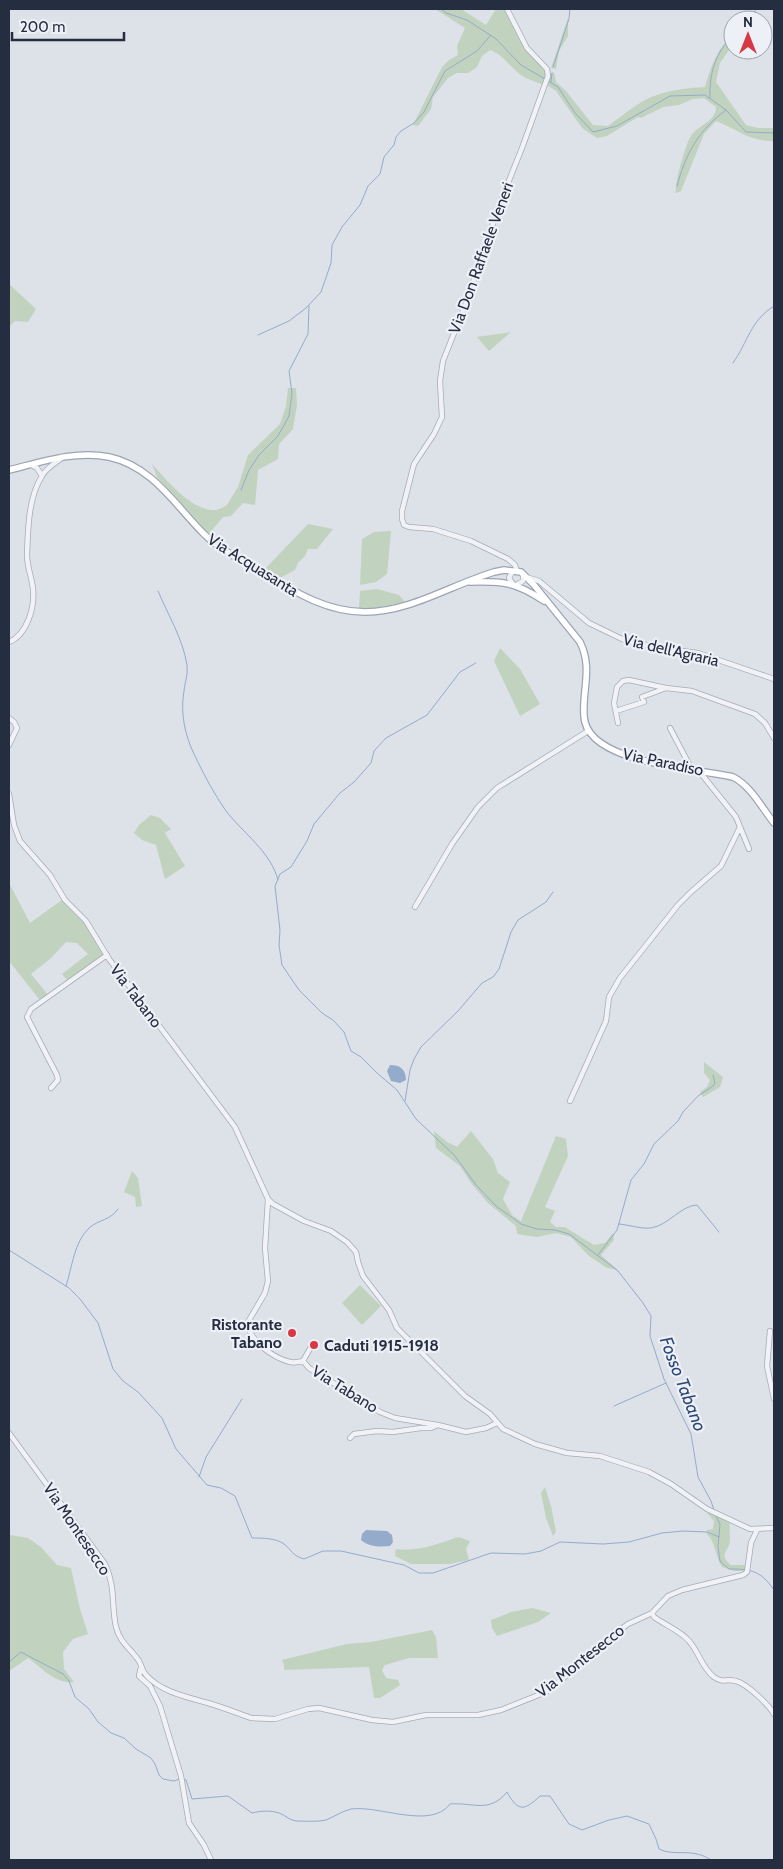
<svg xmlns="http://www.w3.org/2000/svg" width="783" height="1869" font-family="Cabin,sans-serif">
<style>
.green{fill:#c1d3be}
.water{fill:#95abcb}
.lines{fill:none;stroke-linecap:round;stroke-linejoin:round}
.stream{stroke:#95abcb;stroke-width:1}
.minor-casing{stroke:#a6abb6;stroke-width:6}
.major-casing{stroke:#9ca4b5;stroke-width:8}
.minor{stroke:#f0f2f6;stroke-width:4.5}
.major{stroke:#fff;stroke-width:5.5}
.poi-dot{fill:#d73844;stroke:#edf0f6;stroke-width:2}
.labels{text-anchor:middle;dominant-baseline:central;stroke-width:4.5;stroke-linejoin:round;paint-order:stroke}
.street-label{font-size:16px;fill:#252d40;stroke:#edf0f6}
.poi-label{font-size:16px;font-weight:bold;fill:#252d40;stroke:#edf0f6;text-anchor:end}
.water-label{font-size:18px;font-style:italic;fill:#2d4876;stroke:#edf0f6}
</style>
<rect width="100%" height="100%" fill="#dde1e8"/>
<!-- green -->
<path class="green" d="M435 9H461L486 25 496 9H505L520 40 546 71 543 85C537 82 530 80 524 77 511 69 503 54 490 50L482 56 477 67 468 73H457L448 78 433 97 431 109 418 126 413 125 442 67 449 60 458 55 457 46 465 28Z
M568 18V36L559 51 556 69 551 68Z
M733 34V44L720 63 716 82 746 125 758 128H774V141C750 142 737 129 716 121L704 134 681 191 676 193C674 184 686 143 691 136 698 124 716 123 716 107L704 98 693 99 679 105 663 107 641 118 638 117 607 136 597 138 582 128 556 91 547 85 550 75 554 72 556 82 566 91 593 125 608 126C618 119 627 111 637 105 655 92 683 88 705 87 711 66 717 49 733 34Z
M9 284 36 309 28 322 15 321 9 327Z
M511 332 489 351 477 337Z
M288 388H296L297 405 293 429 279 444 278 459 258 470 255 505 243 503 231 516 223 517 209 534 157 477 152 464C167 480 192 512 216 510 220 509 224 507 227 505L238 487 248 455 280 424 286 406Z
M308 524 333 529 317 549H308L305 556 298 563 295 570 280 578 265 569Z
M391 531 387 574 376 582 360 585 362 539 374 532Z
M377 589 399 595 405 602 375 608H359L360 591Z
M500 648 520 669 540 704 520 716 494 661Z
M151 815 160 818 171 829 165 833 185 866 165 879 156 845 142 840 134 833 139 825Z
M9 883 30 923 62 900 86 924 104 954 68 981 62 974 88 954 77 943 66 942 51 958 31 974 48 995 39 999 9 961Z
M704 1062 723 1077 720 1087 703 1097 700 1092 707 1087 710 1080 704 1073Z
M434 1131 447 1142 457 1147 471 1131 493 1159 498 1173 510 1182 503 1199 512 1215 521 1221 556 1136 566 1139 568 1156 545 1207 555 1211 550 1222 556 1227H565L594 1245 605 1243 613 1233 614 1240 601 1255 618 1270 607 1268 589 1256 571 1237 556 1233 537 1237 517 1234 516 1226 488 1203 471 1183 460 1166 436 1148Z
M132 1171 138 1178 142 1206 136 1207 135 1197 124 1192Z
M360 1285 381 1306 362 1325 342 1303Z
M545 1487 551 1506 556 1532 553 1536 546 1518 541 1493Z
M707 1513H713L730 1522C729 1528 730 1533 730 1539 730 1552 717 1553 731 1565H747L746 1571H734L722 1567C715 1556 716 1543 707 1534V1530L713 1529 714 1521Z
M10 1535 28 1538 41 1547 57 1565 71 1568 80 1609 88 1634 73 1639 63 1652 64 1669 74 1682C55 1684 42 1668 28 1658L9 1671Z
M458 1537 470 1541 466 1549 469 1560 450 1564H411L395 1556 396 1549C418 1552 438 1544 458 1537Z
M532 1608 551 1613 538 1622 497 1636 492 1628 491 1620 511 1612Z
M432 1630 436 1637 438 1658H409L385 1665 382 1670 386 1678 398 1680 400 1685 380 1698H374L369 1667 284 1670V1664L282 1660 347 1644 371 1642Z"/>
<!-- water -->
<path class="water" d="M390 1065C400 1065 406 1069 406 1080L400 1083 391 1081 387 1071Z
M366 1530 387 1531 392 1535 393 1542 390 1546C380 1547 369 1547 361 1540L362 1534Z"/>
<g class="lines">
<!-- stream -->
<path class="stream" d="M441 9 446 13 467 20 496 39 521 65 545 79
M751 20 756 9
M553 67 569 19 570 9
M548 81 558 87 575 113 593 132 617 126 670 96 705 95 726 110 746 132 774 133
M551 82 552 73
M710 98C709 75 715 52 733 36
M677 186C686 153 698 131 726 110
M258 335 289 321 306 308 321 292 331 263 332 245 342 227 360 205 368 186 380 174 384 157 394 145 396 137 401 131 414 123 424 112 445 71 477 51 491 35
M733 363C748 342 750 321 774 306
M241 490 249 470 259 455 278 436 289 416 292 393 289 371 308 334 309 306
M158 591C168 615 183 639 187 665 188 675 185 682 184 691 180 713 185 735 194 754 203 773 214 794 226 811 243 833 271 852 278 880
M476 663 460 672 427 715 386 738 374 751 371 763 354 782 340 793 314 824 307 841 291 867 280 874 275 886 280 930 279 945 282 965 299 990 322 1013 333 1020 344 1032 351 1051 361 1057 377 1073 397 1090 416 1119 455 1156 476 1185 496 1206 521 1224 537 1229 555 1230 569 1234 618 1271 643 1303 651 1316 650 1336 664 1379 691 1434 698 1477 711 1501 714 1510
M405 1101 410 1070 414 1059 421 1047 458 1011 482 983 493 977 499 969 511 932 518 920 546 902 553 892
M619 1224C630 1225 640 1229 651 1228 669 1225 680 1206 697 1205L719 1232
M9 1250 69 1288 80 1299 98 1323 113 1369 123 1381 138 1392 162 1418 176 1449 207 1485 221 1488 235 1496 252 1538C262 1538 276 1538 284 1544 293 1551 291 1555 304 1559L323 1551H341L404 1565 419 1573H433L491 1553 525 1554 541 1551 560 1542 603 1544 629 1542 662 1533 683 1531 707 1532 719 1537
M598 1255 617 1230 631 1180 644 1164 654 1144 678 1121 683 1112 698 1096 713 1086 715 1083 713 1075
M66 1286C72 1268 74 1242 89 1228 98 1220 111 1220 118 1209
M614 1406 666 1383
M199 1477 206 1457 242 1399
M715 1514 720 1524 718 1547 720 1561 729 1569C752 1569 761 1571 774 1590
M9 1662 21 1652 63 1674 69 1681 75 1697 89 1709 98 1722 111 1733 124 1738 136 1749 151 1758 155 1764 159 1775 163 1779 174 1781 180 1779
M184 1780H186L192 1799 228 1796 252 1813C260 1811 270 1810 279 1813 285 1815 289 1820 296 1821 304 1821 318 1822 326 1820 334 1817 342 1811 351 1809 379 1805 431 1830 450 1804 473 1802 489 1814 507 1792 518 1812 524 1811 540 1796H550L569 1824 582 1830 609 1820 627 1816 649 1824 656 1839 659 1849C675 1857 692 1847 711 1860"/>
<!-- minor casing -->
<g class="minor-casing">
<path id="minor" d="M507 9 527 48 547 69 548 76 522 148 500 203 466 303 443 361 440 381 442 417 434 434 414 464 402 511V519L404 525 409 527 433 529 471 541 508 559 515 565 517 571
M31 465 37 468 42 476
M526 577 539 581 589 623 622 639 658 648 698 653 774 679
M513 584 509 578 511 574 514 571
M516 585 523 581V574
M9 642C27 635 35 607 33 589 32 578 27 567 27 555 28 530 28 498 42 476 46 468 55 463 62 458
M616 711 644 702 642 697 666 688
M9 718 14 722 17 728 9 745
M618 723 614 703 617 687 623 681 629 680 666 688 692 691 755 714 765 723 774 738
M670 728 691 768
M699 771 736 817 749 849
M9 794 14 825 20 841 50 875 65 900 86 921 109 959 235 1127 268 1199 273 1204 304 1221 331 1231 347 1242 356 1252 358 1262 363 1276 389 1310 397 1328 465 1396 490 1414 503 1429 535 1444 567 1453 600 1456 649 1472 671 1484 707 1509 750 1529 774 1528
M415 907 452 844 478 807 497 788 588 731
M51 1088 58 1080 57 1075 27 1017 31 1009 107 955
M570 1101 606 1021 609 997 620 978 678 905 691 892 721 866 740 827
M268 1199 265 1248 268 1281 265 1293 248 1322C248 1341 274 1358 290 1362 294 1363 299 1362 303 1361L309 1368 380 1412 395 1418 438 1425 466 1432 486 1428 497 1423
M770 1331 767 1366 774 1399
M303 1361 311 1347
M9 1433 105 1564C116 1587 111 1605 116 1627 120 1643 131 1649 139 1661 142 1666 142 1671 146 1675 161 1692 187 1697 208 1703 222 1707 237 1713 251 1718L275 1719 308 1709 319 1708 372 1720 393 1722 426 1715H478L501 1710 546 1692 571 1672 592 1651 628 1624 652 1613 668 1596 682 1590 743 1575 747 1572 751 1543 757 1530
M350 1438 354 1434 377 1431 393 1432 421 1428H431L438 1425
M652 1613 654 1617C665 1625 681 1631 689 1641 699 1652 702 1668 714 1677 724 1684 727 1678 736 1681 747 1684 768 1704 774 1714
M141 1667 139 1676 150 1686 160 1706 181 1776 189 1823 204 1845 211 1860"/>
</g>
<!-- major casing -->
<g class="major-casing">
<path id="major" d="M9 470C41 462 76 450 109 457 152 466 175 505 204 534 218 548 237 558 254 568 289 588 323 612 365 612 410 612 451 585 494 572L504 570 521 572 534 585 580 642C593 668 582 690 584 716 586 764 697 768 733 777 751 786 762 808 774 823
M470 582C503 581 516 582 544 601"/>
</g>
<!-- minor -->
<use href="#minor" class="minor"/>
<!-- major -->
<use href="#major" class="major"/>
</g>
<!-- markers -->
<g class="poi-dot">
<circle cx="292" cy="1333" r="5"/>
<circle cx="314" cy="1345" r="5"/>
</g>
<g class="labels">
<!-- street labels -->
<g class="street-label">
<text transform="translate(481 258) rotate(-70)">Via Don Raffaele Veneri</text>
<text transform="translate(253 565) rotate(32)">Via Acquasanta</text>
<text transform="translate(671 650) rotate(13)">Via dell'Agraria</text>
<text transform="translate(663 762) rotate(12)">Via Paradiso</text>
<text transform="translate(136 996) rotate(53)">Via Tabano</text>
<text transform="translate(345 1389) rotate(32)">Via Tabano</text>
<text transform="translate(77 1529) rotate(56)">Via Montesecco</text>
<text transform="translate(580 1661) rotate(-38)">Via Montesecco</text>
</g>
<!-- poi labels -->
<g class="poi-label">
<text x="282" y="1324">Ristorante<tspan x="282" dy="18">Tabano</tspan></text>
<text x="324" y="1345" text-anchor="start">Caduti 1915-1918</text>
</g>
<!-- water labels -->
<g class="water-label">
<text transform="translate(683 1384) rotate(69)">Fosso Tabano</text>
</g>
</g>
<!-- border -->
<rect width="783" height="1869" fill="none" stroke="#252d40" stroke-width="20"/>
<!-- north arrow -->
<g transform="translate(748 35)"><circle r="24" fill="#edf0f6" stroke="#9da2ad"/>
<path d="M0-4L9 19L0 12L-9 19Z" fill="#d73844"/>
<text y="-8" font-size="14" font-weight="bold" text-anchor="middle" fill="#252d40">N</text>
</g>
<!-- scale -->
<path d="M12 32v8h112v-8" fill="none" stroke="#252d40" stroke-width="2.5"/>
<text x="20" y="32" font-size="15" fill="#252d40" stroke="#edf0f6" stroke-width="4" paint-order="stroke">200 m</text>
</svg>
